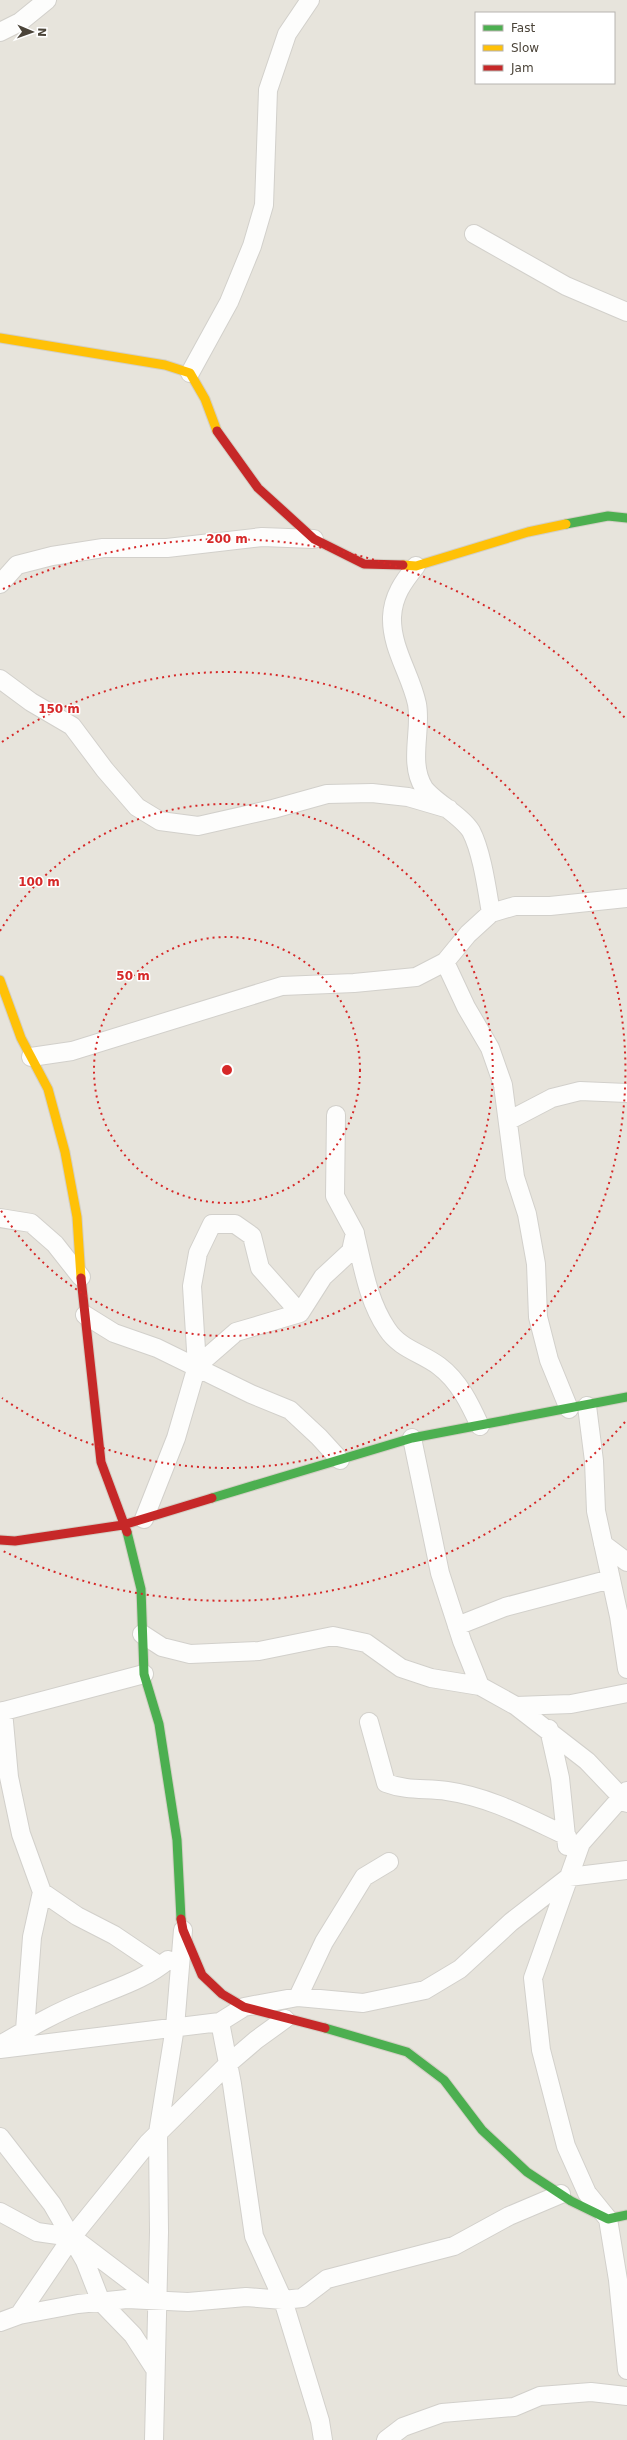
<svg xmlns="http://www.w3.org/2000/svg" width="627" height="2440" font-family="'DejaVu Sans',sans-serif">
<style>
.residential{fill:#e7e4dc;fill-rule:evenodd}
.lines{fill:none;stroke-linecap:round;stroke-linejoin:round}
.street-casing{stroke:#d2d0cb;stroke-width:20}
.fast-casing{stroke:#d3cfc5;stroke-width:11}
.slow-casing{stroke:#d3cfc5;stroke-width:11}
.jam-casing{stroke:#d3cfc5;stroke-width:11}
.street{stroke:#fdfdfc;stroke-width:18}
.fast{stroke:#4caf50;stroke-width:9}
.slow{stroke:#ffc107;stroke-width:9}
.jam{stroke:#c62828;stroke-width:9}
.ring{fill:none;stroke:#d62828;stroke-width:2;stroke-dasharray:2 4}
.centre{fill:#d62828;stroke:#fff;stroke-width:2}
.ring-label{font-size:12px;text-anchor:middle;font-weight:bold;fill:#d62828;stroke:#fff;stroke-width:3;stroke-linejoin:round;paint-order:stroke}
</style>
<rect width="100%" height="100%" fill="#f4f2ee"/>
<!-- residential -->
<path class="residential" d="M0 0H627V2440H0ZM476 13H614V83H476Z"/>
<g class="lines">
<!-- street casing -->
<g class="street-casing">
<path id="street" d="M0 32 20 22 47 0
M474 234 566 286 627 312
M190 373 229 302 252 246 264 205 268 90 287 34 310 0
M416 566C403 582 393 596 392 617 391 648 411 675 417 704 422 730 408 763 424 788 433 801 461 815 471 831 482 852 487 890 491 913
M0 584 17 565 52 556 103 548H167L262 537 314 539
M0 679 31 702 72 726 105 770 137 807 160 821 198 826 273 809 327 794 372 793 408 797 449 809
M445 962 466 1007 490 1048 503 1085 515 1177 527 1214 536 1264 538 1317 549 1360 569 1409
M31 1057 72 1051 282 986 354 983 416 977 445 962 468 934 491 913 515 906H550L627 898
M508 1121 552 1098 580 1091 627 1093
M0 1218 31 1223 55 1244 81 1277
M355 1234C363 1267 368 1301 387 1329 400 1349 422 1353 439 1366 459 1381 470 1404 480 1426
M85 1315 114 1333 157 1348 251 1394 290 1410 319 1437 340 1460
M197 1366 236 1332 300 1313 323 1277 351 1251 355 1233 335 1196 336 1115
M587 1406 594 1461 596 1511 619 1616 627 1669
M412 1438 440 1573 462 1641 480 1686
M144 1519 176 1438 197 1366 192 1286 198 1253 212 1224H235L252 1236 260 1268 300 1313
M603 1544 627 1562
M457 1626 505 1607 611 1579
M142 1634 162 1647 190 1654 259 1651 333 1636 366 1643 401 1668 431 1678 480 1686 516 1706 587 1761 627 1803
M516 1706 571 1704 627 1693
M3 1711 9 1777 21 1834 42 1892 77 1916 114 1935 160 1966
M0 1712 144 1674
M369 1722 386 1783C407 1791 426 1788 447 1791 490 1797 528 1818 567 1836
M549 1729 560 1778 567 1846
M627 1791 581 1843 533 1978 541 2050 566 2146 587 2193 608 2219 618 2280 627 2370
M298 1997 324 1942 364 1877 389 1862
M220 2022 232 2084 254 2236 283 2300 320 2421 323 2440
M25 2030 32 1937 42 1892
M0 2045C29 2028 58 2011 90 1999 118 1987 144 1980 168 1960
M0 2049 220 2022 244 2007 298 1997 363 2003 425 1990 460 1969 511 1922 569 1877 627 1870
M0 2137 52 2204 85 2261 101 2302 133 2335 155 2369
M0 2212 37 2232 72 2237 155 2300
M19 2315 72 2237 148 2143 228 2064 256 2040 285 2019
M0 2322 19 2315 78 2304 127 2299 188 2302 246 2297 283 2300 302 2298 327 2279 454 2246 509 2216 561 2194
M154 2440 159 2232 158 2133 175 2027 183 1930
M386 2440 403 2427 442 2413 514 2407 540 2396 591 2392 627 2396"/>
</g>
<!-- fast casing -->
<g class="fast-casing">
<path id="fast" d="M566 524 608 516 627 518
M212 1498 412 1438 627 1397
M127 1532 141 1589 144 1674 159 1724 177 1840 181 1919
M325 2028 407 2052 444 2080 482 2130 527 2172 571 2201 608 2219 627 2215"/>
</g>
<!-- slow casing -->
<g class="slow-casing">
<path id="slow" d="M0 338 165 365 190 373 205 399 217 431
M403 565 416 566 528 532 566 524
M0 980 21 1038 48 1089 65 1152 77 1217 81 1278"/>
</g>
<!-- jam casing -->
<g class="jam-casing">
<path id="jam" d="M217 431 258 488 314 539 364 564 403 565
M81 1278 101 1462 127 1532
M0 1540 15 1541 123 1525 212 1498
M181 1919 183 1930 202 1975 222 1994 244 2007 325 2028"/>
</g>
<!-- street -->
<use href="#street" class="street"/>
<!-- fast -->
<use href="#fast" class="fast"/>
<!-- slow -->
<use href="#slow" class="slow"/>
<!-- jam -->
<use href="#jam" class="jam"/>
</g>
<!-- distance rings -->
<g class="ring">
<circle cx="227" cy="1070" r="133"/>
<path d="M0 931A266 266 0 1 1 0 1209"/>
<path d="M2 742A398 398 0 1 1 2 1398"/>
<path d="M625 1422A531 531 0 0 1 3 1551M3 589A531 531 0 0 1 625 718"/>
</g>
<circle cx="227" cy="1070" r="6" class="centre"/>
<g class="ring-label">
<text x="227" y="543">200 m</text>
<text x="59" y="713">150 m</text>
<text x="39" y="886">100 m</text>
<text x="133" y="980">50 m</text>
</g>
<!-- legend -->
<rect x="475" y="12" width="140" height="72" fill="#ffffff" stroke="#b7b4b0"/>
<rect x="483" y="25" width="20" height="6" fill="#4caf50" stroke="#b7b4b0"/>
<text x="511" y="32" font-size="12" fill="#4b4439">Fast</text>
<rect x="483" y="45" width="20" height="6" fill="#ffc107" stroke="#b7b4b0"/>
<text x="511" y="52" font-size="12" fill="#4b4439">Slow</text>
<rect x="483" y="65" width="20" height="6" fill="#c62828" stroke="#b7b4b0"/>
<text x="511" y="72" font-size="12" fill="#4b4439">Jam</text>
<!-- north arrow -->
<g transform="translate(32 32) rotate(92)" stroke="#ffffff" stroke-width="3" paint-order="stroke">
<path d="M0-3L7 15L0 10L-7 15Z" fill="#4b4439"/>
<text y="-6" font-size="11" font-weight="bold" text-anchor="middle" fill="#4b4439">N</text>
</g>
</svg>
